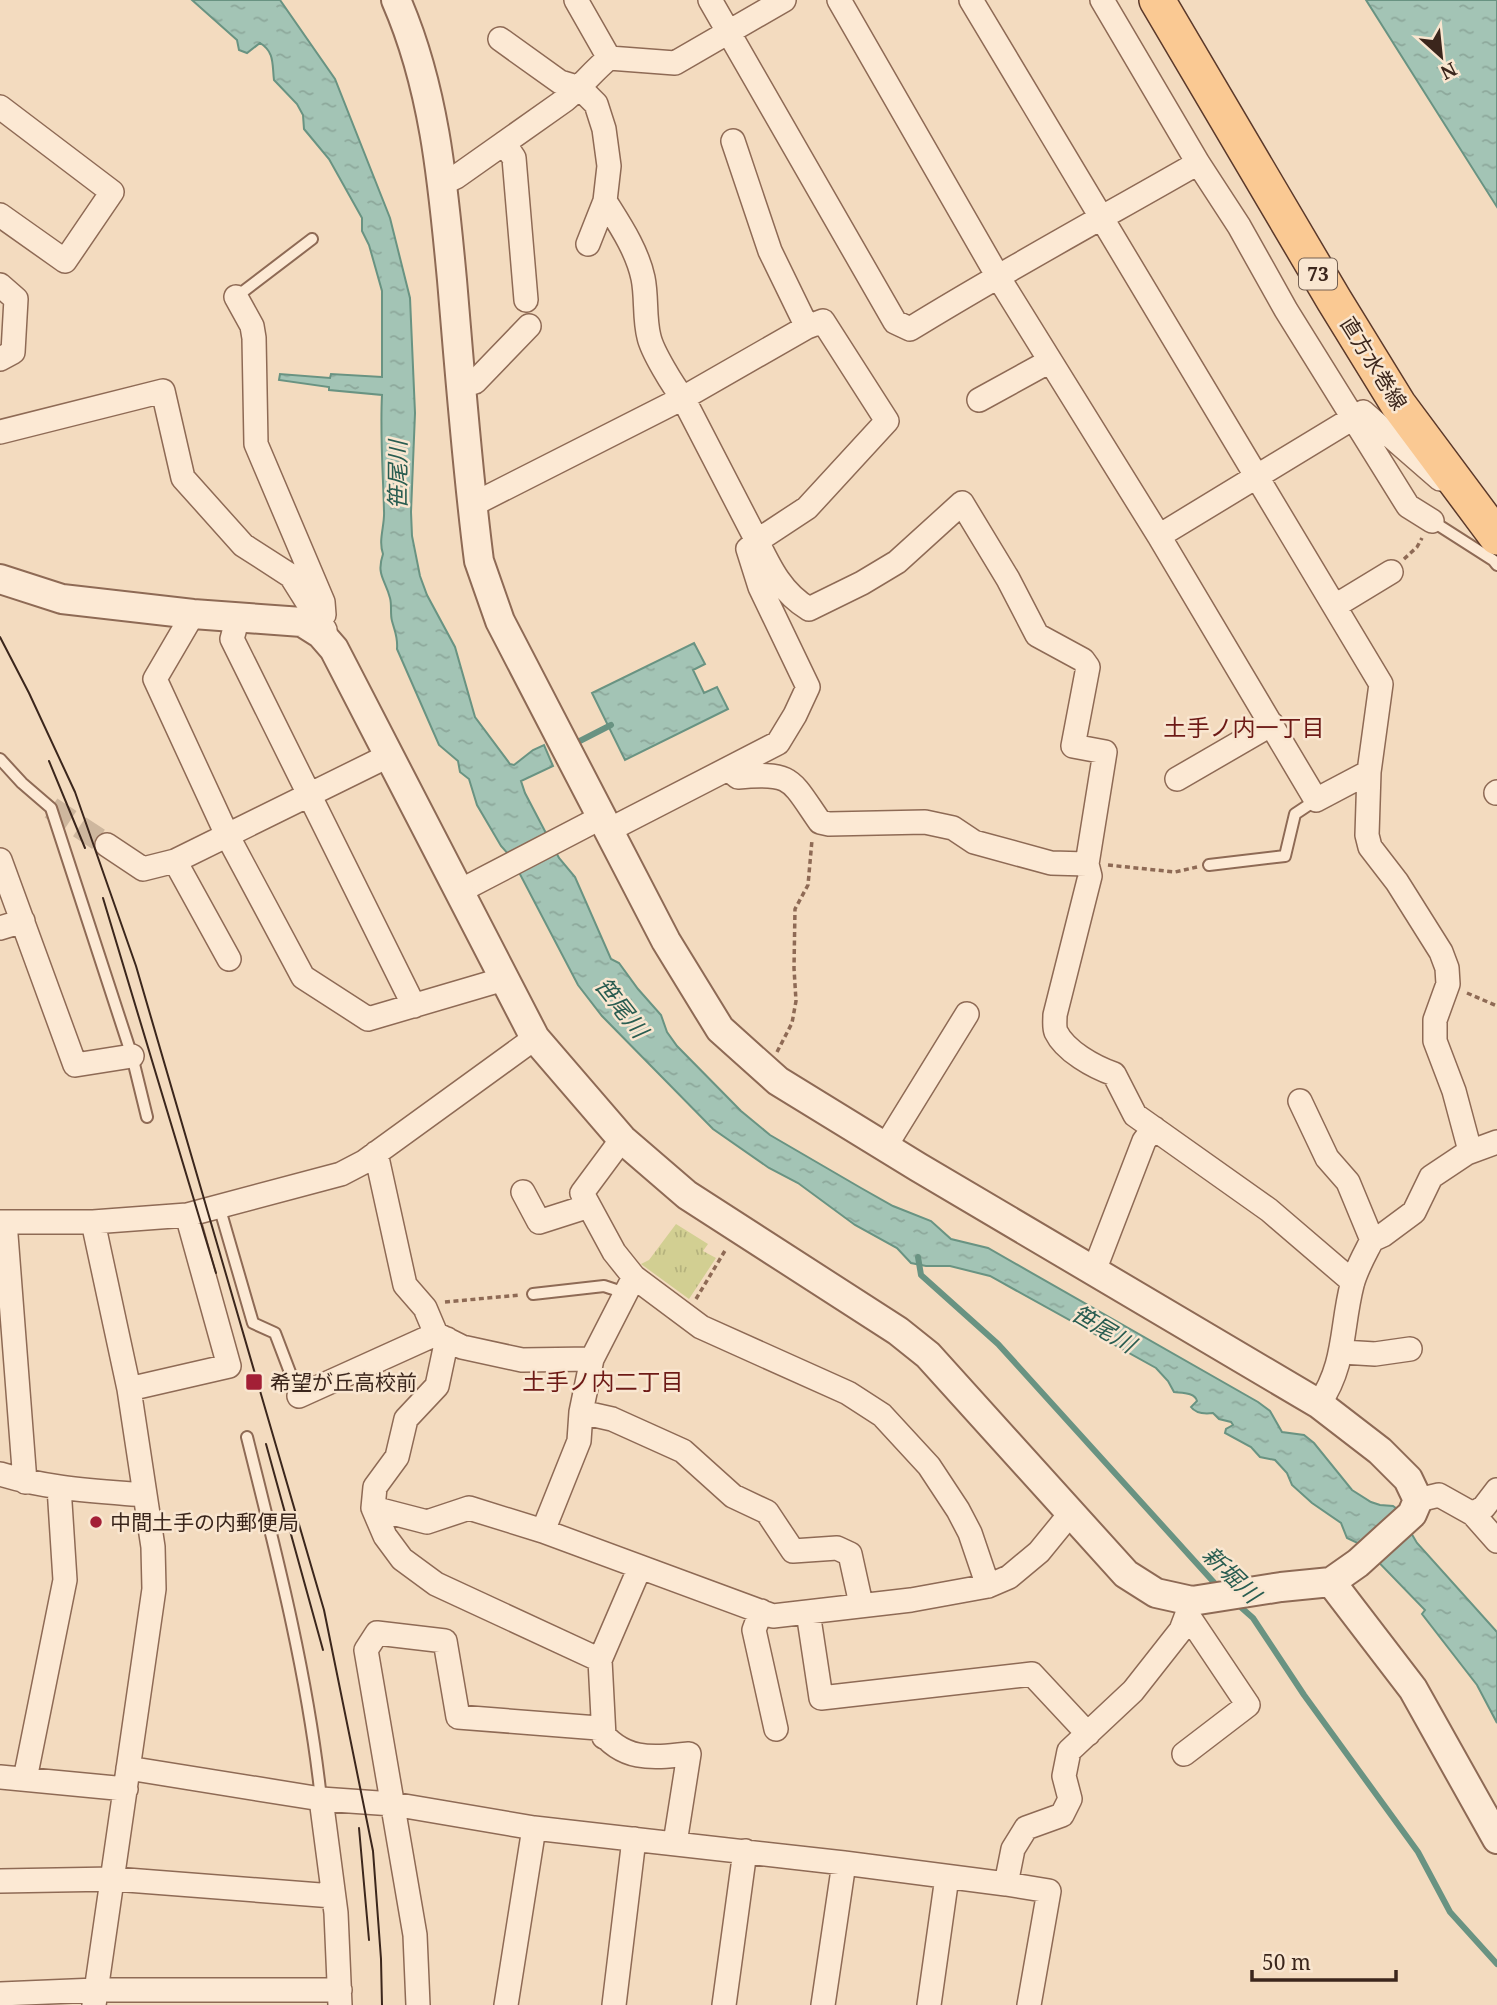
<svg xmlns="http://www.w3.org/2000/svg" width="1497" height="2005" font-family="'Noto Serif','Noto Sans JP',serif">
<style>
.park{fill:url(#park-tufts)}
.water{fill:url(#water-ripples);stroke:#699382;stroke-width:2}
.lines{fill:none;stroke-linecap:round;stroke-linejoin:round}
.stream{stroke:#699382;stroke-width:6}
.minor-tunnel{stroke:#ceb79e;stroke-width:23;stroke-dasharray:23 11;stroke-linecap:butt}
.service-casing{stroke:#8e6a55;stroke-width:14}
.minor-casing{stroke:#8e6a55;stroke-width:26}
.tertiary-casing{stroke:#8e6a55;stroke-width:32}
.primary-casing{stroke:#5b392a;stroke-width:38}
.path{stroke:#8e6a55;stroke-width:3.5;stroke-dasharray:5 3.5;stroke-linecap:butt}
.service{stroke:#fce9d4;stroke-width:10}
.minor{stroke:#fce9d4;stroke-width:23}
.tertiary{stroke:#fce9d4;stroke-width:28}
.primary{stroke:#fac993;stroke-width:35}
.tram{stroke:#3b261c;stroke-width:2}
.poi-dot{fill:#a31f36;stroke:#f9e6d0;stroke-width:2.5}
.labels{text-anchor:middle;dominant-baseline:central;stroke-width:5;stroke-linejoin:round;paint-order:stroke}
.shield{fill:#f9e6d0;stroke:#746052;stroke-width:2}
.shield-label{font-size:19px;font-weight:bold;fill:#3b261c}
.street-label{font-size:21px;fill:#3b261c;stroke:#f9e6d0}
.poi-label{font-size:21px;fill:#3b261c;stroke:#f9e6d0;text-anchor:start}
.water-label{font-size:23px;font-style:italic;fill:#295d51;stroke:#f9e6d0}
.neighbourhood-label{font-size:23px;fill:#6d1a16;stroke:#f9e6d0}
</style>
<defs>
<pattern id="park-tufts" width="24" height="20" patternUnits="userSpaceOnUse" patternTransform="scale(1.75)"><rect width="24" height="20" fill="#d2cf92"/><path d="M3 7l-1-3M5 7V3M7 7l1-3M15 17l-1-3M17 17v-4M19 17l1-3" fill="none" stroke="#b5b27d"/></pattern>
<pattern id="water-ripples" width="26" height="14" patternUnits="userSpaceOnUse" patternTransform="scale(1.75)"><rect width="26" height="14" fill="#a3c4b5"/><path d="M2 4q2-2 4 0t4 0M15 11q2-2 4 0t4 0" fill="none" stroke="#8da89b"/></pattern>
</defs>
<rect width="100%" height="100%" fill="#f3dbbf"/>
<!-- park -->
<path class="park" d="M676 1224 708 1244 703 1251 716 1258 689 1299 641 1264 649 1260Z"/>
<!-- water -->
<path class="water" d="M192 0H280L335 79 390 218 410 298 415 413 411 512 412 536 420 576 427 595 455 647 475 717 510 764 514 765 533 750 544 745 553 766 521 781 525 793 559 858 575 877 611 959 619 963 638 989 661 1015 667 1032 677 1046 741 1111 770 1135 861 1188 893 1206 931 1221 951 1239 988 1248 1258 1402 1270 1411 1282 1432 1304 1435 1314 1443 1352 1490 1371 1502 1380 1505 1393 1506 1397 1509 1417 1543 1497 1632V1723L1477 1685 1422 1614 1425 1610 1362 1545 1347 1538 1341 1523 1312 1503 1292 1485 1287 1473 1275 1460 1260 1457 1251 1447 1225 1433 1226 1429 1233 1425 1231 1422 1219 1419 1213 1413C1205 1414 1196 1414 1191 1407L1197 1401C1195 1392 1181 1393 1174 1392L1168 1381 1156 1368 990 1276 950 1266H926L911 1263 897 1248 855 1225 798 1183 769 1168 713 1129 602 1016 578 985 511 857 501 846 477 805 469 779 460 772 458 761 439 745 397 649C398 637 395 632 392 621 390 614 392 605 390 598 385 579 376 575 383 554 378 540 385 525 384 511 383 472 380 434 382 395L329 390V387L279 380 280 374 330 378 331 374 382 377V291L369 245 362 231V218L329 159 304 129 303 115 297 104 274 80C272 65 275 52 260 43L247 53 239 50 237 40Z
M1366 0H1497V207Z
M694 643 705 664 693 670 704 693 717 687 728 709 625 760 592 693Z"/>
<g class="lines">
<!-- stream -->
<path class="stream" d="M572 745 611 725
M918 1257 921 1275 998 1344 1219 1588
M1235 1602 1253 1618 1304 1695 1418 1852 1450 1912 1497 1964"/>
<!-- minor-tunnel -->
<path class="minor-tunnel" d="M51 808 107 845"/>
<!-- service casing -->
<g class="service-casing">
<path id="service" d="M236 297 312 239
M1432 521 1493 560 1497 565
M0 759 22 783 51 808 132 1056 147 1117
M1209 865 1285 856 1295 814 1316 800
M219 1206 253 1323 275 1333 299 1396
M533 1294 604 1286 625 1293
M247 1437C277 1556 308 1676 321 1799"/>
</g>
<!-- minor casing -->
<g class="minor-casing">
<path id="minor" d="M576 0 609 58
M710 0 895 322 910 329C1004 271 1102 218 1198 163
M839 0 997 275 1159 536 1316 800 1369 772
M971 0 1381 684 1369 772 1367 835 1370 847 1397 882 1441 952 1447 968 1448 984 1435 1020V1041L1454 1091 1469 1147 1467 1153 1431 1177 1414 1212 1383 1235 1372 1240C1365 1254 1356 1269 1352 1285 1341 1328 1346 1364 1319 1404
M1102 0 1198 163 1239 226 1286 310 1408 506 1432 521
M500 39 560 82 580 88 596 104 604 129 609 166 605 201 588 244
M0 107 112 192 65 261 0 215
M733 141 770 251 807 327
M504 143 514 158 526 300
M443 183 456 177 565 100C581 87 593 71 609 58L675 63 784 0
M605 201C620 225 637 250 643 278 647 297 644 318 649 337 652 351 673 386 683 398L757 541 748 549 760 587 808 687 795 715 778 743 609 830
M0 285 16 299 13 352 0 359
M236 297 252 326 254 338 256 444 323 602 324 615
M461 384 475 382 529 326
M979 400 1050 361
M0 432 163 391 183 478 243 545 291 576 325 630
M472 505 683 398 807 327 823 321 887 421 807 508 757 541C770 568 782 593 809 609L862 583 897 562 962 503 1008 579 1037 635 1083 660 1088 667 1073 746 1105 752 1087 864 1090 876 1055 1015C1055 1021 1054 1027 1056 1032 1065 1051 1094 1067 1114 1074L1135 1115 1269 1210 1353 1282
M1159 536 1363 412 1440 479
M1335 606 1391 572
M193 614 155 679 227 835 303 977 368 1019 504 979
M238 617 232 639 414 1006
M728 769 738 777C793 772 790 779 820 822L829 824 925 822 953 828 974 842 1051 863 1087 864
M1177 779 1272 724
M1496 793 1497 792
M107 845 143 869 175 861
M0 860 75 1065 132 1056
M458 892 602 817
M0 928 23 921
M229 959 175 861 390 755
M1300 1101 1327 1158 1348 1182 1372 1240
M622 1139 582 1193 614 1252 634 1277 701 1327 848 1393 882 1415 929 1466 958 1510 970 1533 988 1586
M885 1147 967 1014
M376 1153 405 1285 425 1308 436 1334
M1467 1153 1497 1142
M523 1192 539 1222 589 1206
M0 1222H93L187 1215 341 1174 364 1162 535 1038
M5 1222 25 1482
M93 1222 129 1389 153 1547 154 1589 94 2005
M1094 1271 1144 1141 1154 1128
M634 1277 592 1359 581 1412 579 1441 543 1531 773 1616 911 1600 988 1586 1009 1577 1039 1552 1070 1514
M447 1339 437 1386 406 1419 397 1457 375 1487 373 1508 427 1522 469 1508 543 1531
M1342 1352 1375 1354 1410 1349
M129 1389 229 1366 187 1215
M299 1396 436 1334 462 1347 522 1360 592 1359
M581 1412 612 1419 683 1451 733 1496 767 1512 793 1551 837 1548 850 1554 861 1604
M0 1474C47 1489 96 1491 145 1495
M1418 1500 1439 1495 1473 1514 1497 1541
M373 1508 385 1536 402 1559 436 1584 600 1660 640 1567
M1473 1514 1484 1507 1497 1490
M761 1611 754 1630 776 1729
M808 1612 821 1698 1032 1674 1088 1734
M600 1660 604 1737
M1184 1754 1248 1705 1187 1614
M128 1768 321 1799 393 1804 534 1828 844 1863 1006 1884 1049 1891 1029 2005
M0 1777 126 1789
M25 1779 65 1580 59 1487
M321 1799 336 1913 340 2005
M0 1881 114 1879 333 1896
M1006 1884 1013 1849 1026 1828 1062 1815 1070 1799 1064 1776 1069 1751 1133 1691 1181 1630 1192 1601
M0 1994 96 1990H340
M418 2005 415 1935 366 1650 377 1633 445 1641 458 1717 598 1728C623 1762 652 1758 689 1754L675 1843
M506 2005 534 1828
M614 2005 634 1839
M724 2005 745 1851
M823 2005 844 1863
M929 2005 947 1877"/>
</g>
<!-- tertiary casing -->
<g class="tertiary-casing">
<path id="tertiary" d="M0 579 62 599 193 614 302 622 321 634 334 649 535 1038 622 1139 687 1195 898 1331 928 1355 1126 1574 1156 1593 1192 1601 1281 1587 1331 1582 1358 1563 1412 1514 1418 1500 1408 1479 1380 1451 1319 1404 918 1167 778 1081 720 1029 666 941 500 621 479 561C467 468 460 374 452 280 443 185 435 89 396 0
M1331 1582 1413 1689 1497 1839"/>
</g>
<!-- primary casing -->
<g class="primary-casing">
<path id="primary" d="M1157 0 1334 300 1398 404 1497 537"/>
</g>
<!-- path -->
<path class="path" d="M1404 559 1417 547 1422 538
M1108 865 1175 872 1197 867
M1467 993 1497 1006
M777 1052 792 1023 796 1001 794 968 795 909 808 885 812 840
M696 1299 726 1249
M445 1302 520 1295"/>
<!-- service -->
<use href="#service" class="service"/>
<!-- minor -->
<use href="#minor" class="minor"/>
<!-- tertiary -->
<use href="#tertiary" class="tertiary"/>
<!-- primary -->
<use href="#primary" class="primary"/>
<!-- tram -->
<path class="tram" d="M0 637 29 693 75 792 136 966 324 1610 373 1851 381 1959 382 2005
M49 761 85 848
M103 898 216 1273
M266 1444 323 1650
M359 1828 369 1940"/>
</g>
<!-- markers -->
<g class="poi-dot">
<rect x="245" y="1373" width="18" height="18" rx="3.5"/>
<circle cx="96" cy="1522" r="7"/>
</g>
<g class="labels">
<!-- shield labels -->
<rect class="shield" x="1299" y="258.5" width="38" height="31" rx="5"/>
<g class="shield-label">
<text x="1318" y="274">73</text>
</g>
<!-- street labels -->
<g class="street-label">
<text transform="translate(1374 363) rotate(58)">直方水巻線</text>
</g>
<!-- poi labels -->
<g class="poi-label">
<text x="270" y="1382">希望が丘高校前</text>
<text x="110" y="1522">中間土手の内郵便局</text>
</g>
<!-- water labels -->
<g class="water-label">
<text transform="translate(397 475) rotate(-90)">笹尾川</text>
<text transform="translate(622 1007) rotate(52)">笹尾川</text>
<text transform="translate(1104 1328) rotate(31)">笹尾川</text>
<text transform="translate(1232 1574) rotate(44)">新堀川</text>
</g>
<!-- neighbourhood labels -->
<g class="neighbourhood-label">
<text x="1244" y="727">土手ノ内一丁目</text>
<text x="603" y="1381">土手ノ内二丁目</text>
</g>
</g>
<!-- north arrow -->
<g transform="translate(1441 56) rotate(153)" stroke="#f9e6d0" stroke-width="5" paint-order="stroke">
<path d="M0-5L12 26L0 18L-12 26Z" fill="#3b261c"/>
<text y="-10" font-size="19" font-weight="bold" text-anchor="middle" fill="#3b261c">N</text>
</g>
<!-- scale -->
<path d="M1252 1970v10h144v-10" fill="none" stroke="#3b261c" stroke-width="3.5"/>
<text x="1262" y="1970" font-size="21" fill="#3b261c" stroke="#f9e6d0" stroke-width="5" paint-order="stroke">50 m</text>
</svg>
